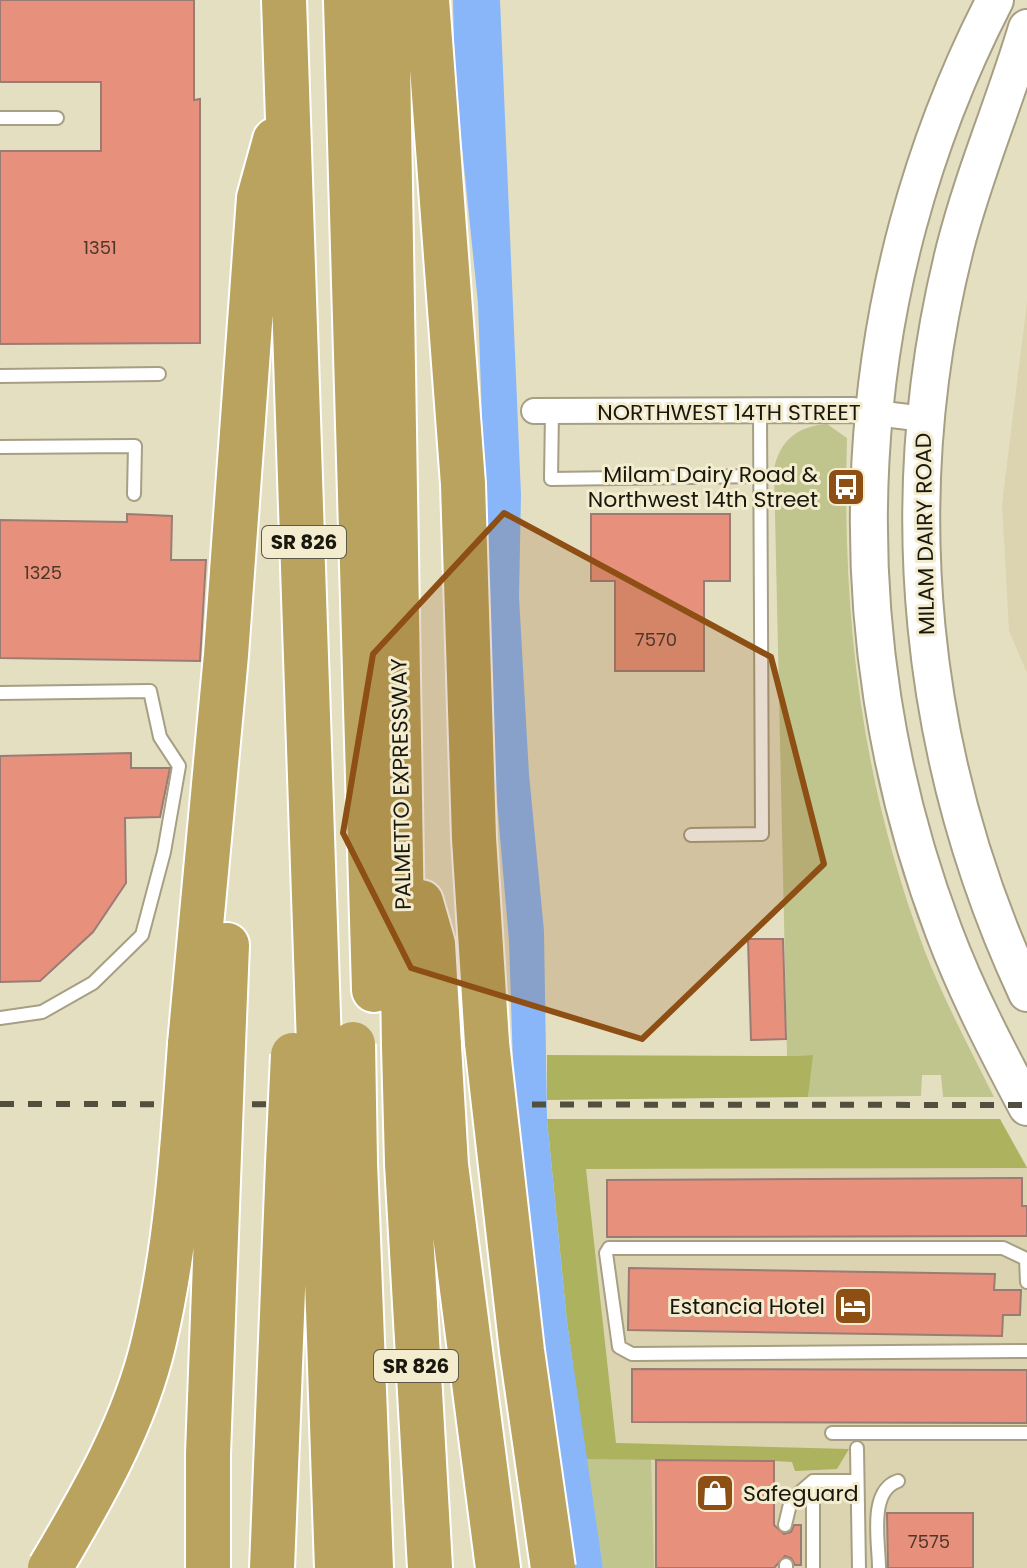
<svg xmlns="http://www.w3.org/2000/svg" width="1027" height="1568" font-family="Poppins,sans-serif">
<style>
.built{fill:#dcd4b0}
.green{fill:#c0c58d}
.forest{fill:#adb25e}
.water{fill:#88b6f9}
.building{fill:#e7917c;stroke:#9a7c75;stroke-width:2}
.lines{fill:none;stroke-linecap:round;stroke-linejoin:round}
.lane-casing{stroke:#a69f84;stroke-width:16}
.street-casing{stroke:#a69f84;stroke-width:28}
.secondary-casing{stroke:#a69f84;stroke-width:40}
.highway-casing{stroke:#fff;stroke-width:48}
.lane{stroke:#fff;stroke-width:12}
.street{stroke:#fff;stroke-width:24}
.secondary{stroke:#fff;stroke-width:36}
.highway{stroke:#baa35e;stroke-width:44}
.rail{stroke:#524f3f;stroke-width:6;stroke-dasharray:14 14;stroke-linecap:butt}
.highway-bridge-casing{stroke:#fff;stroke-width:48;stroke-linecap:butt}
.highway-bridge{stroke:#baa35e;stroke-width:44}
.marked{fill:#8d4f14;fill-opacity:0.2;stroke:#8d4f14;stroke-width:6;stroke-linejoin:round}
.labels{text-anchor:middle;dominant-baseline:central;stroke-width:6;stroke-linejoin:round;paint-order:stroke}
.number-label{font-size:18px;fill:#4d362a}
.shield{fill:#f3eccf;stroke:#5b5848;stroke-width:2}
.shield-label{font-size:20px;font-weight:bold;fill:#1a180e}
.street-label{font-size:22px;fill:#1a180e;stroke:#f3eccf}
.poi-label{font-size:22px;fill:#1a180e;stroke:#f3eccf;text-anchor:end}
</style>
<rect width="100%" height="100%" fill="#e5dfc2"/>
<!-- built -->
<path class="built" d="M1027 302V673L1009 631 1002 504Z
M547 1119H1000L1027 1166V1568H603L567 1322Z"/>
<!-- green -->
<path class="green" d="M827 424 847 438C842 617 861 781 924 949 944 1000 970 1049 994 1097H943L941 1075H922L921 1096 808 1097 812 1055 787 1056 774 469C780 440 798 426 827 424Z
M651 1457 654 1568H603L586 1459Z"/>
<!-- forest -->
<path class="forest" d="M547 1055 787 1056 813 1055 808 1097 547 1100Z
M547 1119H1000L1027 1168 586 1169 616 1443 849 1449 837 1469 795 1471 792 1462 774 1461 586 1459 567 1322Z"/>
<!-- water -->
<path class="water" d="M453 0H500L521 495 519 597 529 774 544 931 547 1119 567 1322 603 1568H560L514 1095 509 941 494 767 478 303 455 79Z"/>
<!-- building -->
<path class="building" d="M0 0H194V100L200 99V343L0 344V151H101V82H0Z
M127 514 172 516 171 560H206L200 661 0 658V520L127 522Z
M591 514H730V581H704V671H615V581H591Z
M131 753V768H170L160 817 125 818 126 883 93 932 40 981 0 982V756Z
M748 939H783L786 1039 751 1040Z
M1022 1178V1206H1027V1236L607 1237V1180Z
M629 1268 995 1274 994 1290H1021L1020 1315H1003L1002 1336 628 1330Z
M632 1369 1027 1370V1423L632 1422Z
M656 1460 774 1461V1525L784 1534 791 1532 794 1525H801V1565H795L791 1558 785 1556 774 1568H656Z
M887 1513H973V1568H888Z"/>
<g class="lines">
<!-- lane casing -->
<g class="lane-casing">
<path id="lane" d="M0 118H57
M0 376 159 374
M552 411 551 479 760 476
M0 447 135 446 134 494
M0 693 150 691 160 737 179 766 164 852 142 935 93 983 42 1012 0 1018
M691 835 762 834 760 410
M1027 1282 1026 1259 1003 1248H609L606 1253 619 1347 632 1354 1027 1351
M832 1433H1027
M857 1448 859 1568
M785 1525 791 1500 813 1481
M786 1565V1568
M813 1568V1481H857
M879 1568C879 1542 868 1491 898 1481"/>
</g>
<!-- street casing -->
<g class="street-casing">
<path id="street" d="M534 411 852 410 924 419"/>
</g>
<!-- secondary casing -->
<g class="secondary-casing">
<path id="secondary" d="M995 0C846 289 829 628 944 932 967 993 997 1050 1027 1107
M1027 28C1005 102 974 173 955 248 892 499 918 759 1027 993"/>
</g>
<!-- highway casing -->
<g class="highway-casing">
<path id="highway" d="M284 0 319 1045
M346 0 374 990
M387 0 404 1046
M427 0 463 484 474 838 487 1043
M421 902 433 944 439 1046
M190 1044 226 655 259 198 275 140
M223 1044 227 945
M355 1163 371 1568
M407 1163 430 1568
M323 1165 337 1568
M446 1165 498 1568
M272 1568 288 1163"/>
</g>
<!-- lane -->
<use href="#lane" class="lane"/>
<!-- street -->
<use href="#street" class="street"/>
<!-- secondary -->
<use href="#secondary" class="secondary"/>
<!-- highway -->
<use href="#highway" class="highway"/>
<!-- rail -->
<path class="rail" d="M0 1104 1027 1105"/>
<!-- highway-bridge casing -->
<g class="highway-bridge-casing">
<path id="highway-bridge" d="M487 1043 522 1351 553 1568
M353 1044 355 1163
M319 1045 323 1165
M404 1046 407 1163
M439 1046 446 1165
M288 1163 293 1055
M50 1568C92 1497 135 1423 154 1341 177 1244 183 1144 190 1044
M208 1568V1454L223 1044"/>
</g>
<!-- highway-bridge -->
<use href="#highway-bridge" class="highway-bridge"/>
</g>
<!-- marked area -->
<path class="marked" d="M504 513 771 657 824 864 642 1039 411 968 343 833 373 654Z"/>
<!-- icons -->
<defs>
<g id="bus-square" transform="scale(2)"><rect x="-9" y="-9" width="18" height="18" rx="4" fill="#8d4f14" stroke="#f3eccf"/><path d="M-5-6H5V4H4V6H2V4H-2V6H-4V4H-5ZM-3.5-4V0h7V-4ZM-3.5 1.2v1.5H-2V1.2ZM2 1.2v1.5H3.5V1.2Z" fill="#fff"/></g>
<g id="hotel-square" transform="scale(2)"><rect x="-9" y="-9" width="18" height="18" rx="4" fill="#8d4f14" stroke="#f3eccf"/><path d="M-6-4.5h1.5V1H6V5H4.5V3h-9V5H-6ZM-4 0a1.8 1.8 0 1 1 3.6 0ZM.5 0V-2.5h3Q6-2.5 6 0Z" fill="#fff"/></g>
<g id="shop-square" transform="scale(2)"><rect x="-9" y="-9" width="18" height="18" rx="4" fill="#8d4f14" stroke="#f3eccf"/><path d="M-5-2.5h2.3a2.7 3.5 0 0 1 5.4 0H5L5.5 6h-11ZM-1.5-2.5h3a1.5 2.3 0 0 0-3 0Z" fill="#fff"/></g>
</defs>
<g fill-rule="evenodd">
<use href="#bus-square" x="846" y="487"/>
<use href="#hotel-square" x="853" y="1306"/>
<use href="#shop-square" x="715" y="1493"/>
</g>
<g class="labels">
<!-- number labels -->
<g class="number-label">
<text x="100" y="247">1351</text>
<text x="43" y="572">1325</text>
<text x="656" y="639">7570</text>
<text x="929" y="1541">7575</text>
</g>
<!-- shield labels -->
<g class="shield">
<rect x="262" y="526" width="84" height="32" rx="6"/>
<rect x="374" y="1350" width="84" height="32" rx="6"/>
</g>
<g class="shield-label">
<text x="304" y="542">SR 826</text>
<text x="416" y="1366">SR 826</text>
</g>
<!-- street labels -->
<g class="street-label">
<text x="729" y="412">NORTHWEST 14TH STREET</text>
<text transform="translate(925 534) rotate(-91)">MILAM DAIRY ROAD</text>
<text transform="translate(401 784) rotate(-91)">PALMETTO EXPRESSWAY</text>
</g>
<!-- poi labels -->
<g class="poi-label">
<text x="818" y="474">Milam Dairy Road &amp;<tspan x="818" dy="25">Northwest 14th Street</tspan></text>
<text x="825" y="1306">Estancia Hotel</text>
<text x="743" y="1493" text-anchor="start">Safeguard</text>
</g>
</g>
</svg>
